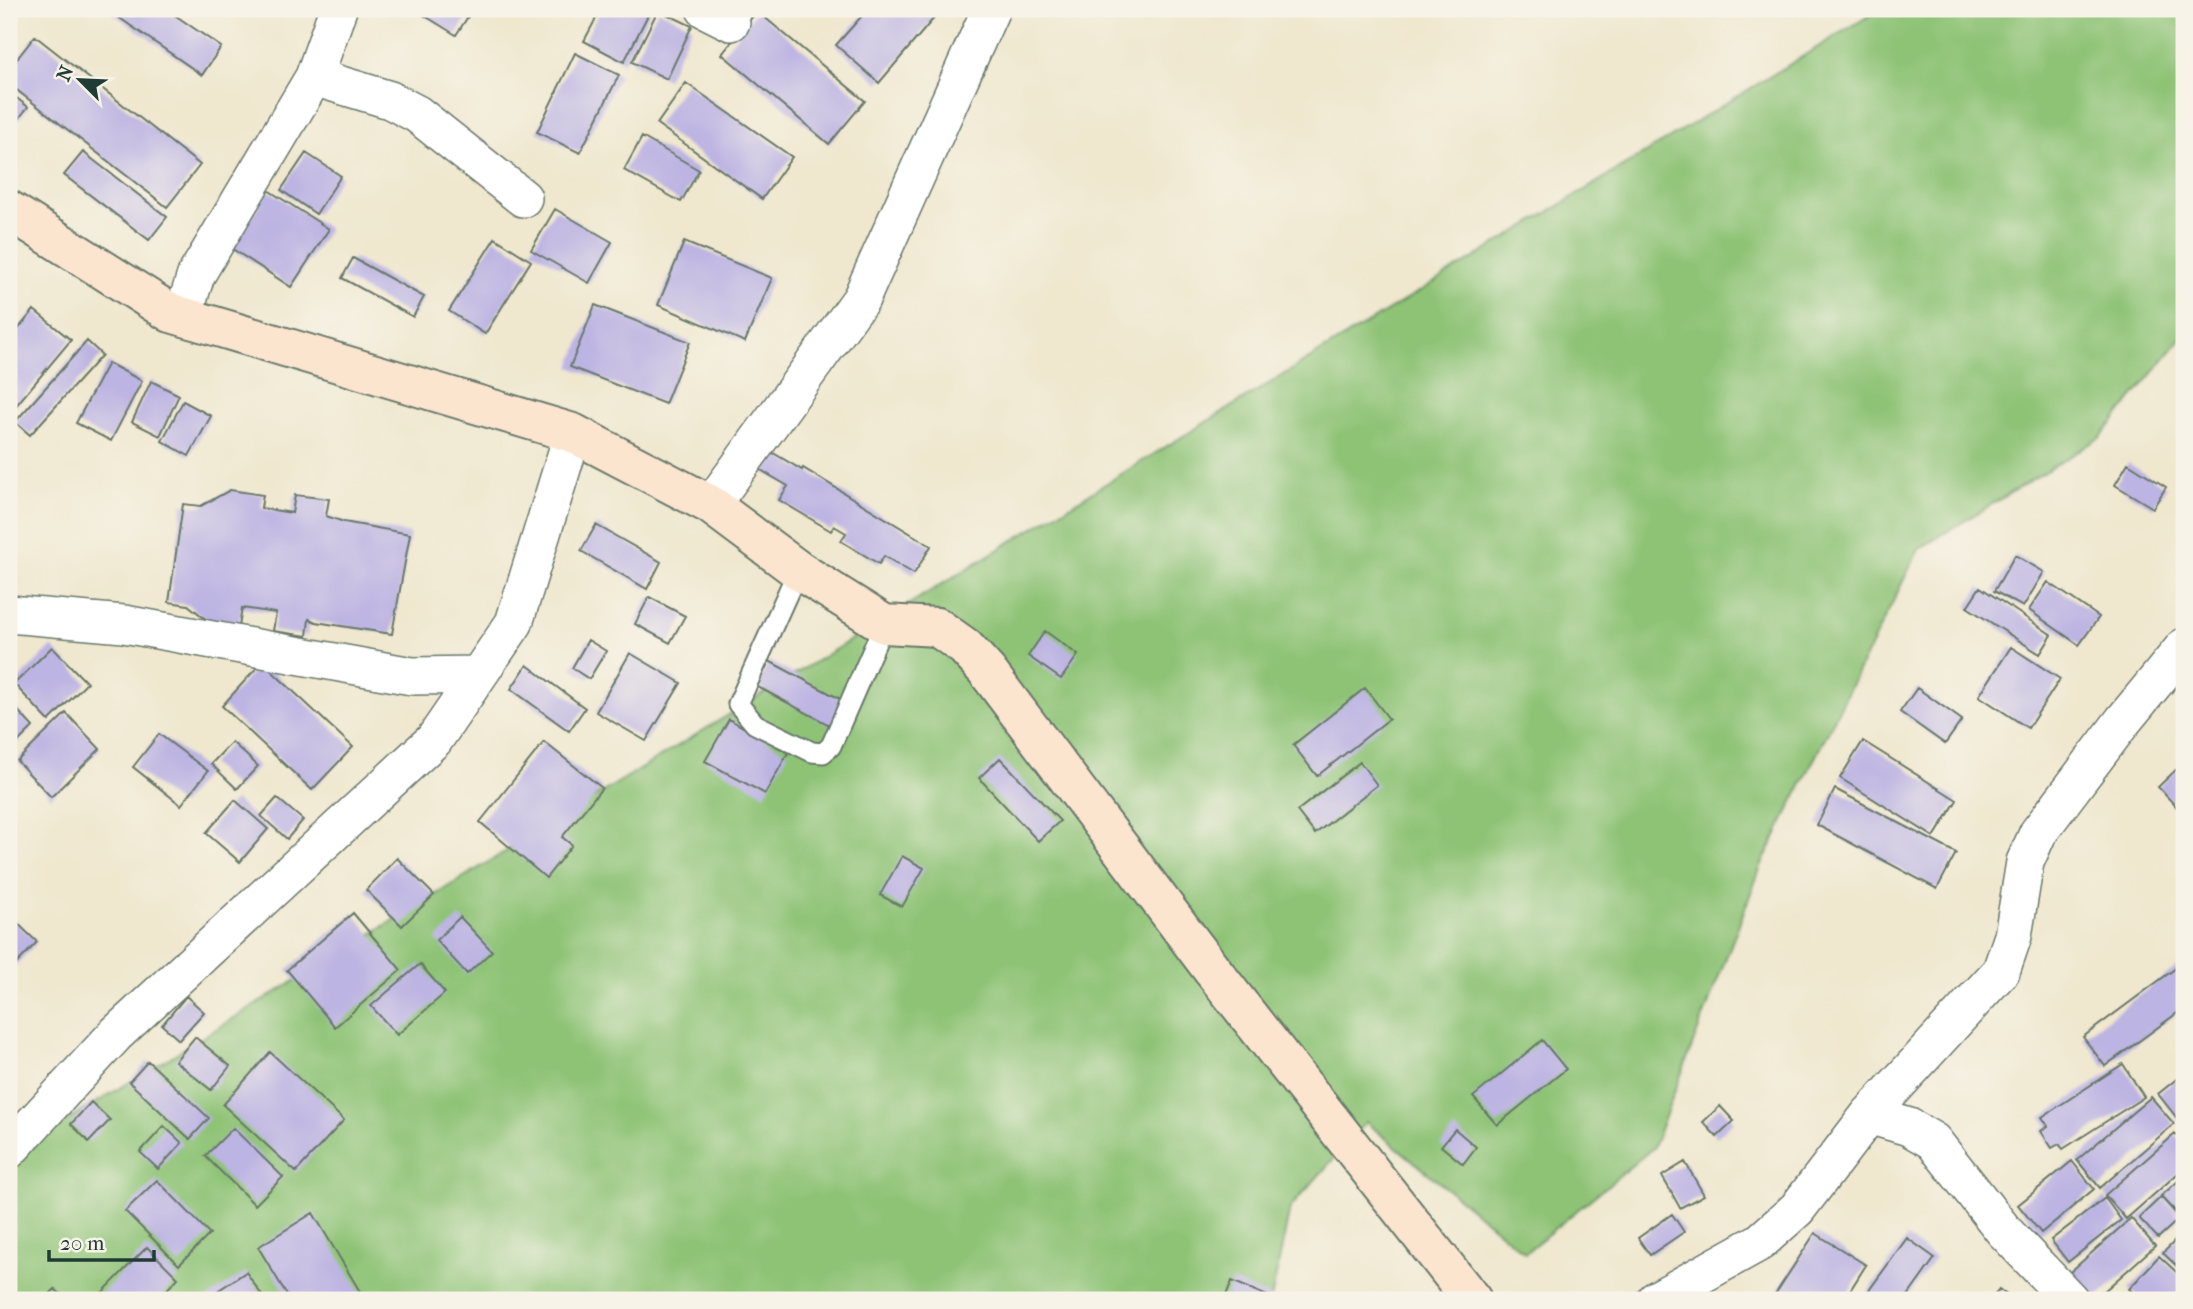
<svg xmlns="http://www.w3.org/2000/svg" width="2193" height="1309" font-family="'IM FELL French Canon',serif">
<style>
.green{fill:#8ec376;stroke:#568055;stroke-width:2}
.building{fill:#bcb4e2}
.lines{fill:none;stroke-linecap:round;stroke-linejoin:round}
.lane-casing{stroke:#68786a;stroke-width:23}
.street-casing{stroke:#68786a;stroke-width:40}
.secondary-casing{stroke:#68786a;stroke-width:42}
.lane{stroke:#fff;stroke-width:19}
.street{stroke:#fff;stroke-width:37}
.secondary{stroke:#fbe5cf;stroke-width:38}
</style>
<rect width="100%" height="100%" fill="#f7f3e8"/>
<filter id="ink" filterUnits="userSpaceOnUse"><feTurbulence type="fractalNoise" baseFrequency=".0143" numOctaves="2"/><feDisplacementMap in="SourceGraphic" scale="14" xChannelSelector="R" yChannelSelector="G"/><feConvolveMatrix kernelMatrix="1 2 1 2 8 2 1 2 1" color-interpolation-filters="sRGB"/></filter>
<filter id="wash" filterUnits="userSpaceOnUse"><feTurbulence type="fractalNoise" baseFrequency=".00686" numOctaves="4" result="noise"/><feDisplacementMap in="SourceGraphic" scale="28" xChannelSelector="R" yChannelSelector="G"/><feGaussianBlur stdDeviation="1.57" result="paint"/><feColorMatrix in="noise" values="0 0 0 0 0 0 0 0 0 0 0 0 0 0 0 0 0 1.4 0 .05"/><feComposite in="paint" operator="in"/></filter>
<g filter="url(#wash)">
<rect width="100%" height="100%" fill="#efe7ce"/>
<!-- green -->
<path class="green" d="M1880 9H2184V335L2101 437 1919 549 1762 864 1653 1148 1525 1253 1366 1122 1290 1208 1271 1300H9V1156Z"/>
<g id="blocks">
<!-- building -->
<path class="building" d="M113 9H166L221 47 202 75 111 12Z
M414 9H473L456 35Z
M601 9H651L624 62 584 41Z
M868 9H924L934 18 879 83 836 45Z
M658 10 692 26 667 79 632 62Z
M757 11 865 101 829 144 722 54Z
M35 36 200 165 167 207 9 84V69Z
M575 53 619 75 580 153 537 132Z
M686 83 792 157 762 199 657 124Z
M9 92 28 107 9 131Z
M642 137 699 170 681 202 624 170Z
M83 152 167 217 149 240 64 175Z
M306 153 341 176 316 214 281 190Z
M268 190 329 229 291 287 231 248Z
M555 209 612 242 589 283 531 250Z
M495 238 531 261 485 334 449 311Z
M684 242 772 278 745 342 658 305Z
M353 258 424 297 413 317 342 278Z
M595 305 690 342 665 404 570 367Z
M34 310 71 340 9 414V340Z
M87 341 102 355 30 435 15 422Z
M108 363 142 381 111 441 76 423Z
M151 381 179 395 160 436 132 422Z
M183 401 211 416 189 456 162 441Z
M765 448 802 470 803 468 931 546 914 574 884 556 879 564 841 541 846 533 834 526 831 531 779 500 788 486 754 466Z
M2128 463 2166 487 2153 508 2115 485Z
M230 490 263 495 261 508 292 513 295 495 329 499 326 516 344 522 410 534 392 634 316 622 309 619 307 636 273 631 276 613 242 608 239 627 207 620 188 605 169 602 183 504 201 506Z
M596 525 661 562 647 589 581 551Z
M2015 555 2044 572 2023 607 1994 591Z
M2048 582 2099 617 2079 645 2029 610Z
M1980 587 2052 635 2040 654 1967 607Z
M649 597 685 616 670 643 635 624Z
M1045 631 1078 655 1061 679 1028 656Z
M588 640 606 651 589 679 572 668Z
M52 647 87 683 49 721 14 684Z
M2011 647 2060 679 2028 728 1979 696Z
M630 653 681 683 646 741 596 712Z
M769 661 846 702 833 727 756 686Z
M262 662 353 747 312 790 222 706Z
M527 665 585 708 569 731 511 689Z
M1365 688 1389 719 1317 776 1293 745Z
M1917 688 1962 720 1945 744 1900 712Z
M9 701 33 727 9 751Z
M66 713 100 749 51 797 17 761Z
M729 719 788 753 765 794 705 761Z
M159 734 208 771 181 805 133 767Z
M1863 741 1957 800 1934 837 1840 778Z
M232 742 258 766 237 789 211 764Z
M544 742 602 788 562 837 572 845 546 878 480 822Z
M1000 758 1060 821 1038 841 979 778Z
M1360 762 1377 785 1315 834 1297 811Z
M2184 762V815L2158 787Z
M1835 789 1956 853 1937 889 1817 825Z
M277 798 303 820 287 839 261 816Z
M235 800 268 829 240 862 206 833Z
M902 856 924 868 902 907 880 895Z
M397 858 434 895 402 926 366 890Z
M353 913 401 970 335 1027 287 970Z
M9 915 37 942 9 972Z
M460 917 492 951 467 974 436 940Z
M2184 962V1008L2105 1066 2083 1037Z
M420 964 445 993 397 1035 371 1006Z
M186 996 204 1012 179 1040 162 1025Z
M195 1037 230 1066 211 1090 175 1061Z
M1542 1040 1566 1069 1497 1125 1473 1097Z
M270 1052 344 1120 296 1172 223 1105Z
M148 1061 209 1118 190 1139 129 1082Z
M2123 1064 2144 1097 2063 1149 2059 1144 2052 1148 2041 1131 2048 1126 2042 1117Z
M2184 1073V1120L2181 1123 2158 1094Z
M2151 1097 2174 1124 2100 1188 2077 1160Z
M91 1102 110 1120 89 1142 71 1124Z
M1720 1106 1734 1121 1717 1137 1703 1122Z
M164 1126 182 1143 158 1169 140 1152Z
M233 1128 283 1177 255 1205 205 1156Z
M1455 1129 1476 1147 1463 1164 1441 1146Z
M2175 1134 2184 1145V1168L2126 1219 2105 1195Z
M2072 1161 2094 1189 2041 1233 2018 1205Z
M1685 1162 1704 1195 1680 1208 1662 1176Z
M2184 1176V1211L2180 1216 2161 1196Z
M157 1180 210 1234 179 1265 125 1211Z
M2161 1197 2180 1218 2158 1238 2139 1218Z
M2105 1198 2121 1220 2068 1262 2051 1240Z
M313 1213 365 1300H290L258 1247Z
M1672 1214 1684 1232 1650 1255 1638 1238Z
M2131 1218 2155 1246 2094 1300 2069 1273Z
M1815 1233 1866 1265 1844 1300H1780L1774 1296Z
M2181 1235 2184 1238V1273L2163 1253Z
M1907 1238 1935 1258 1905 1300H1862Z
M147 1247 178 1278 157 1300H95Z
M2159 1256 2184 1279V1300H2141L2129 1289Z
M246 1272 265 1300H204Z
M1232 1281 1272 1298 1271 1300H1224Z
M55 1289 67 1300H44Z
M1999 1289 2013 1300H1990Z"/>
</g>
</g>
<g filter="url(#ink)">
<use href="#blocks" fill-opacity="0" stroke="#68786a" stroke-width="2"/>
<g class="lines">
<!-- lane casing -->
<g class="lane-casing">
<path id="lane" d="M798 570 738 704 755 724 812 752 823 753 831 746 884 624"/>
</g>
<!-- street casing -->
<g class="street-casing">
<path id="street" d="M705 9 731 22
M314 77 390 100 417 114 523 198
M171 313 187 303 196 275 314 77 338 9
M711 505 861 299 991 9
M9 614 124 624 412 676 477 675
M1869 1115 1909 1127 1933 1141 2004 1231 2070 1300
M9 1150 116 1034 434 740 514 623 573 433
M1656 1300 1760 1242 1797 1209 1869 1115 2001 971 2013 936 2025 862 2038 833 2123 721 2184 647"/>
</g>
<!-- secondary casing -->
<g class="secondary-casing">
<path id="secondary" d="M9 210 171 313 573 433 711 505 798 570 884 624 937 627 965 647 987 671 1210 967 1472 1300"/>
</g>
<!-- lane -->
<use href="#lane" class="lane"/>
<!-- street -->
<use href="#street" class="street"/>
<!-- secondary -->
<use href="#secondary" class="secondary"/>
</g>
</g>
<!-- margin -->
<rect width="2193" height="1309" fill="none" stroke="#f7f3e8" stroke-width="35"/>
<!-- north arrow -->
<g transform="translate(80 80) rotate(294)" stroke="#f7f3e8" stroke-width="5" paint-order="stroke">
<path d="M0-5L12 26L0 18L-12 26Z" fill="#1f3d34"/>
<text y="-10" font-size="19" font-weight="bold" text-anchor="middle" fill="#1f3d34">N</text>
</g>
<!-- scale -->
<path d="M49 1250v10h105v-10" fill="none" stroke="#1f3d34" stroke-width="3.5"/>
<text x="60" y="1250" font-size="21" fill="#1f3d34" stroke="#f7f3e8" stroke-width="5" paint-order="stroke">20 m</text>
</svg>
